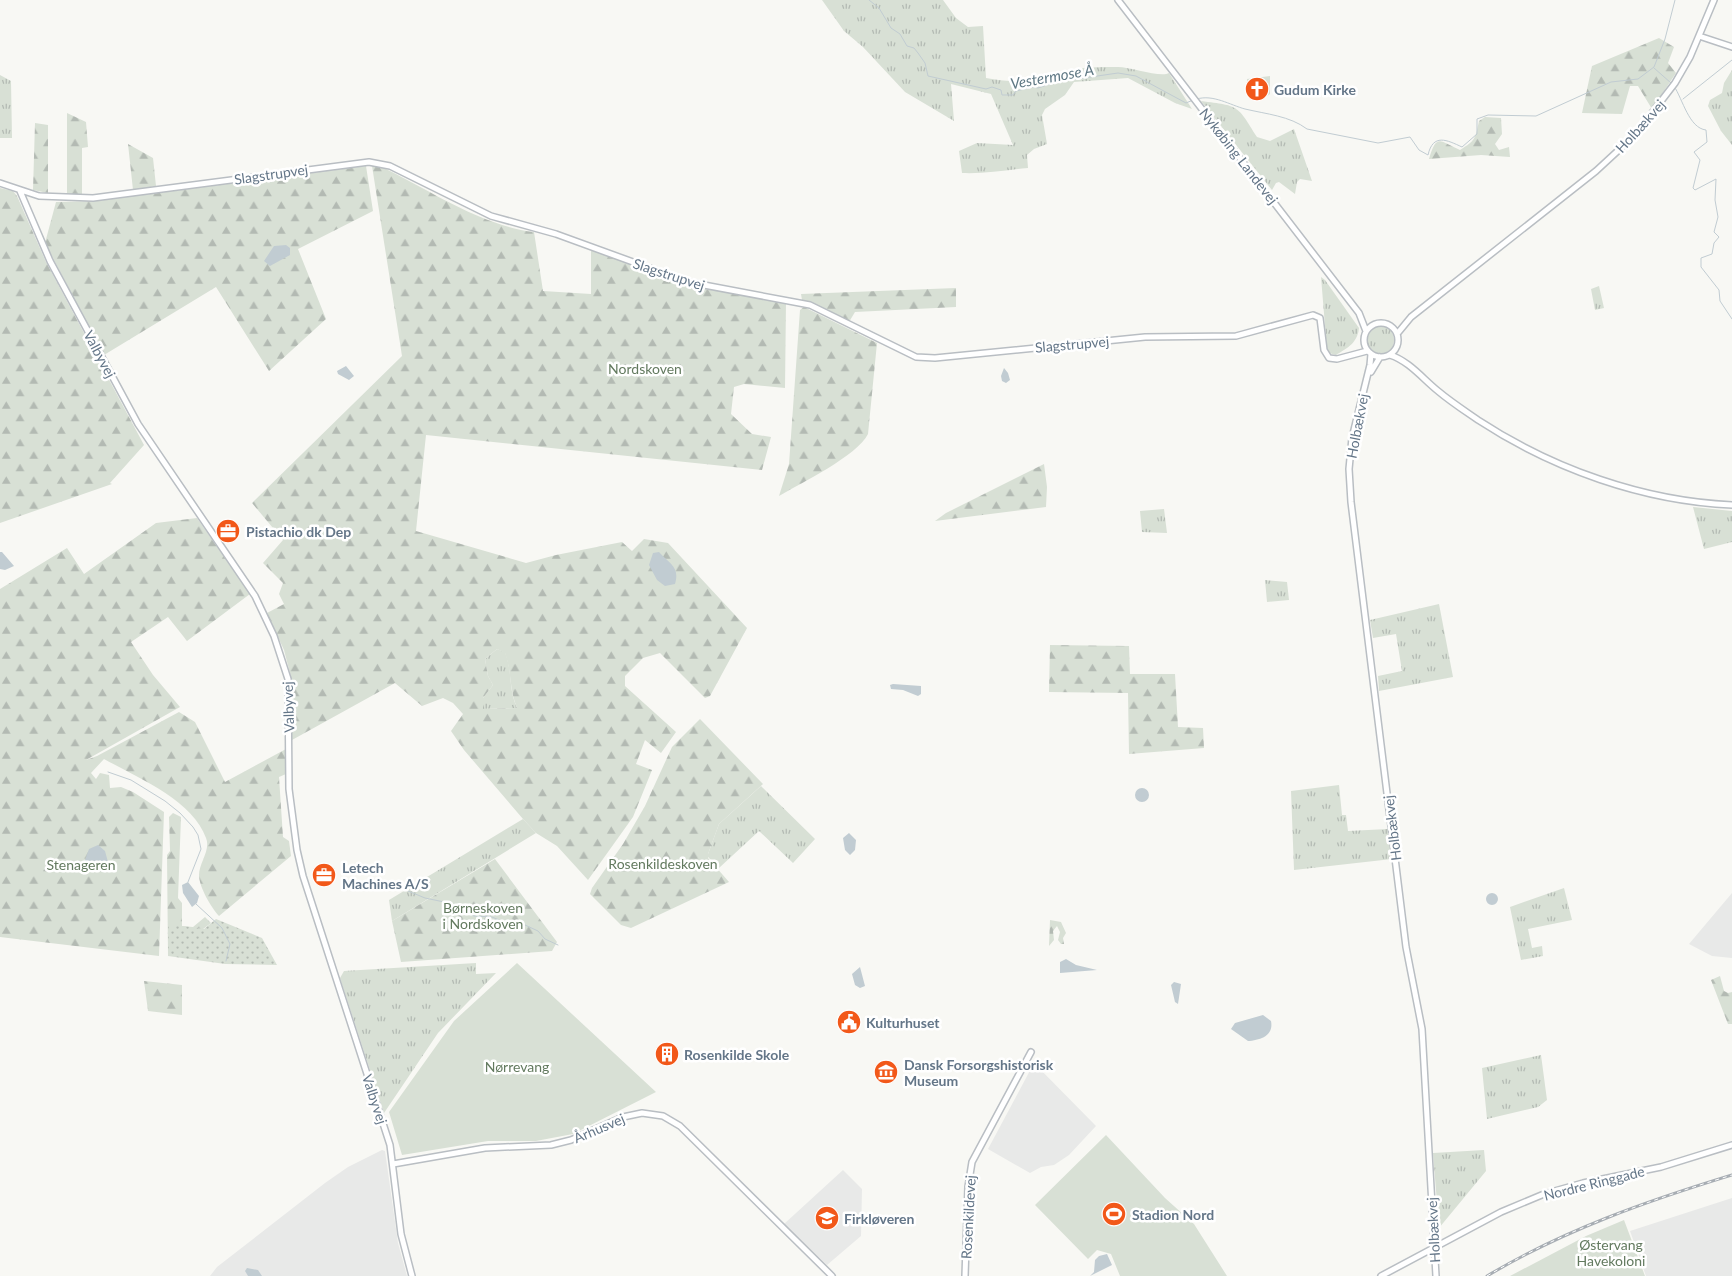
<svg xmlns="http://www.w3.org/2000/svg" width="1732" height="1276" font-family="Lato,sans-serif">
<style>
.built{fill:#e8e9e8}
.grass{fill:url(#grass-tufts)}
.forest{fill:url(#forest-firs);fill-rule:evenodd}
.cemetery{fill:url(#cemetery-stones)}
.park{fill:url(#park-dots)}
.garden{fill:#d8e0d5}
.water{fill:#c1ccd2}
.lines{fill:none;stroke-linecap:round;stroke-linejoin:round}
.stream{stroke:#c1ccd2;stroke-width:1}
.secondary-casing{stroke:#b9bec3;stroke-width:8}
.secondary{stroke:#fff;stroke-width:5}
.rail-casing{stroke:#a7adb3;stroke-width:3}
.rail{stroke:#fff;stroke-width:1;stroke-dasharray:4;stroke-linecap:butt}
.labels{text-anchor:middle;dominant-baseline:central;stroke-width:5;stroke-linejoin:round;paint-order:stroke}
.poi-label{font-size:14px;font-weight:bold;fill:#647688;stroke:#fff;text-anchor:start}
.street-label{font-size:14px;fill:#647688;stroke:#fff}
.park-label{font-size:14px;fill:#637a5f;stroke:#fff}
.water-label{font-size:15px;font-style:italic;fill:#5f7884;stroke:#fff}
</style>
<defs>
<pattern id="grass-tufts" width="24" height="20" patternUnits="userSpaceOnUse" patternTransform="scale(1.25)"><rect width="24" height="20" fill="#d8e0d5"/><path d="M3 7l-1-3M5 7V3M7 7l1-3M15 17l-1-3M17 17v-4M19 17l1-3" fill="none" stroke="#b3bab3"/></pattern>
<pattern id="forest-firs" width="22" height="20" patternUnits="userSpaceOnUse" patternTransform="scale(1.25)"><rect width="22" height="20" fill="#d8e0d5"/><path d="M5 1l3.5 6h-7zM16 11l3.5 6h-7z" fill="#b3bab3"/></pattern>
<pattern id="cemetery-stones" width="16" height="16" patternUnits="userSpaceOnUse" patternTransform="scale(1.25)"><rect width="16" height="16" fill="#d8e0d5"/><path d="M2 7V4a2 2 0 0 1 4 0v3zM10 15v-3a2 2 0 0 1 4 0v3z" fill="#b3bab3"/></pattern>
<pattern id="park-dots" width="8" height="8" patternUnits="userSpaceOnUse" patternTransform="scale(1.25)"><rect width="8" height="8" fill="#d8e0d5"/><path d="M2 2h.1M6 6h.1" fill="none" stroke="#b3bab3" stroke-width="1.8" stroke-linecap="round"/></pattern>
</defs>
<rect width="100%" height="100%" fill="#f8f8f4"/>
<!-- built -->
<path class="built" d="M1732 893V958L1712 956 1689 944Z
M1034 1063 1096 1126 1069 1155 1054 1165 1041 1167 1030 1173 988 1149Z
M382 1150 385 1151 398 1243 407 1276H210L217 1267 325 1183 348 1167Z
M843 1170 862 1189 861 1236 827 1265 784 1224Z
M1732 1198V1276H1646L1630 1231Z"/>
<!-- grass -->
<path class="grass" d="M822 0H943L956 18 968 27 983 26 986 78C1026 86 1038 76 1076 69 1089 67 1104 67 1118 67 1131 67 1161 78 1169 73L1192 109 1175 103 1128 78 1074 82 1065 95 1045 109 1042 115 1047 144 1034 149 1027 155 1028 168C1006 170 984 174 962 173L959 151 977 143 1013 145 991 94 951 84 954 121 905 92 863 47 844 31Z
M1732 70V145L1721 131 1708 106 1710 100 1722 93 1724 83Z
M0 75 11 81 12 138H0Z
M1201 101C1240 106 1237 105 1257 137L1270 141 1294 129 1312 181 1300 179 1297 182 1295 194 1279 182 1276 183 1272 190Z
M1321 277 1325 280 1359 328C1357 343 1349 347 1336 355L1329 353 1327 350Z
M1599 286 1604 308 1595 310 1591 289Z
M1366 340a14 14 0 1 1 28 0a14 14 0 1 1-28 0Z
M1693 507 1732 511V542L1704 549Z
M1164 509 1167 533 1142 532 1140 511Z
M1265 580 1287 582 1289 600 1267 602Z
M1439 604 1453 677 1379 691 1378 676 1402 671 1396 634 1373 638 1370 620Z
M497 649 505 652C513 674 508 687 517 708L483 709V698L493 685 488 676 485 659Z
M1339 785 1342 815H1346L1348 831 1388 829 1392 859 1294 870 1291 791Z
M761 786 815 839 793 863 759 831 719 868 708 857V854L719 824Z
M523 819 536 833 392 921 389 900Z
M1564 888 1572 920 1528 929 1532 948 1542 946 1543 956 1521 960 1510 907Z
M476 963V974L496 973 438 1033 384 1113 340 978 344 971Z
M1541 1055 1547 1100 1538 1107 1487 1119 1482 1068Z
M1484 1150 1486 1171 1439 1228 1433 1153Z"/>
<!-- forest -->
<path class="forest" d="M1659 38 1674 47 1668 63 1676 73 1652 109 1638 86H1630L1622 114 1582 113 1592 66Z
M67 113 86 122 88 147 82 148V195H67Z
M1485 117 1501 118 1502 134 1495 144 1499 150 1509 147 1510 157 1481 155 1429 159C1437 132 1440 142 1460 150 1476 140 1475 139 1479 121Z
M35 123 48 125V193L33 190Z
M128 144 153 158 156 186 133 190Z
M366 166 373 211 298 249 326 319 269 371 216 287 104 355 45 243 56 202 96 201Z
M372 166H380C430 190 479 225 534 232L543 291 591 294V249L687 286 786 302 785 388 744 384 734 387 731 414 752 434 771 437 762 470 426 435 416 531 526 563 556 555 622 542 632 551 644 539 668 543 747 628 710 696 705 698 660 653 643 658 625 676V686L676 732 661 753 645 740 636 764 652 770 633 817 588 880 557 846 536 833 523 819 464 750 451 731 463 714 453 703 443 698 422 706 395 683 292 740 291 677 284 650 267 613 284 604 279 594 283 583 263 563 283 540 252 503 402 356ZM497 649 505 653C512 673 509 688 517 708L483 709V698L493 685 488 676 485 659Z
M0 188 13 191 17 196 46 262 144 445 110 483 112 484 0 523Z
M956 288V307L855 312 849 322 802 300 801 294Z
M804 307 877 343 868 434C857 456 801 483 779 496L789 464 800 310Z
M1044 464 1047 487 1046 507 935 521 946 513Z
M197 518 250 594 187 641 168 617 131 642 153 675 180 707 86 760 97 756 179 712 195 722 225 782 286 749V774L279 777 283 837 289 841 291 856 219 916C211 907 199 887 199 875 199 863 211 850 206 838 193 800 136 777 104 759L91 773 96 779 100 773 109 775 110 788 121 787 133 792 164 812 159 956 0 937V589L67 548 84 574 156 523Z
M1050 645 1129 646 1130 674H1175L1178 727 1203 728 1204 748 1129 754 1128 693 1049 692Z
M700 719 763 784 719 824 708 854V858L729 882 631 928 621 925 590 894 592 888 623 844 645 806 672 747Z
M173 813 181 817 178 898 182 903V926L193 927 205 917 211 923 168 956 167 855 170 851 169 817Z
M495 859 557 942 552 951 401 962 392 921Z
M1050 920 1061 922 1066 933 1063 938 1064 944H1061L1058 940 1060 932 1057 926 1053 931 1054 940 1049 946Z
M1720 976 1724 991 1728 993 1732 992V1024H1728L1711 980Z
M144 981 182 985V1015L148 1011Z"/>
<!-- cemetery -->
<path class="cemetery" d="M1270 76V94L1266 97H1248L1247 79Z"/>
<!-- park -->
<path class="park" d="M216 919 262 938 277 965 225 964 168 956V924L204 929Z"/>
<!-- garden -->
<path class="garden" d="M517 963 656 1092 573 1134 536 1141H488L402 1155 389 1112 454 1021Z
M1106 1135 1165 1198 1194 1224 1227 1276H1120L1111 1254 1097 1250 1088 1259 1035 1205Z
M1624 1220 1645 1276H1510L1586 1236Z"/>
<!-- water -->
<path class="water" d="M286 245 290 248V255L270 266 264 261 274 246Z
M346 366 354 376 349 380 338 374 337 371Z
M1004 368 1008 373 1010 380 1006 383 1002 381 1001 376Z
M0 552H2L14 566 5 570 0 569Z
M659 552C670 564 680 567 675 584L665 586 657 580 649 565 653 553Z
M893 684 921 686V694L918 696 903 690 891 689 890 685Z
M1135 795a7 7 0 1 1 14 0a7 7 0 1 1-14 0Z
M849 833 856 840 855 850 850 855 845 850 843 838Z
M98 845 105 851 108 862 102 869 95 871 89 867 85 860 89 849Z
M188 882 199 896 197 903 192 907 183 893 182 885Z
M1486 899a6 6 0 1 1 12 0a6 6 0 1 1-12 0Z
M1066 959 1076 965 1097 970 1060 973V962Z
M860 967 865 986 860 988 855 985 852 974Z
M1174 982 1181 984 1178 1004 1175 1002 1171 985Z
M1263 1015 1271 1021C1274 1036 1260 1040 1248 1041L1231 1029 1235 1023Z
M1107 1254 1112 1265 1090 1276 1094 1272 1095 1260 1099 1256Z
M247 1268 258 1270 262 1276H248L245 1271Z"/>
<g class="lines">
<!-- stream -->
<path class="stream" d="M869 0 879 8 891 28 900 34 907 46 914 48 918 53 925 63 928 76 986 89 992 87 1001 90 1002 95H1013L1016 91 1033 87 1038 88 1056 82 1118 73 1136 76 1186 103 1193 100
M1654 68 1671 83
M1674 86C1683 100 1689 128 1706 130L1707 142 1694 152 1700 160 1693 188 1695 190 1716 179 1715 200 1718 217 1714 232 1719 237 1714 243 1712 254 1701 258V267L1719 290 1720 301 1732 319
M1197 99C1213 94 1230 105 1245 109 1266 114 1290 116 1307 129L1378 143 1410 137 1419 150 1428 155C1433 133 1447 140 1462 147L1477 134V119L1488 115 1536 116 1611 82 1638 79 1654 67 1665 39 1675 0
M1683 99 1732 60
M108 772 131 780 165 801 180 813 193 827 198 835 201 849 188 882
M408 891 425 898 449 903 474 916 492 917 499 920
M196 904 222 928 230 944 226 961
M512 925H525L538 931 545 939 558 945"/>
<!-- secondary casing -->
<g class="secondary-casing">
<path id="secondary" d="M1118 0 1359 313 1366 331
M1699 36 1732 47
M0 183 39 196 93 198 369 162 390 166 491 216 556 234 688 282 810 305 916 357 935 358 1145 337 1236 336 1313 315 1320 318 1324 350 1329 358 1337 359 1367 351
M20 191 50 261 138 424 255 596 274 636 288 679 289 789 297 850 303 876 390 1145 401 1234 412 1276
M1364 340a17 17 0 1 1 34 0a17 17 0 1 1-34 0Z
M1397 334 1411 317 1596 171 1635 135 1675 83 1690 57 1714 0
M1371 354 1370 365 1352 438 1349 469 1351 502 1406 947 1422 1029 1436 1276
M1390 355C1409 361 1423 379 1438 391 1451 402 1465 411 1478 420 1553 469 1643 501 1732 505
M1371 372 1380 357
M393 1164 485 1148 551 1145 571 1140 623 1117 642 1113 663 1116 680 1126 832 1276
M965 1276 968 1187 972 1162 1031 1052
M1381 1276 1501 1212 1544 1194 1583 1183 1661 1167 1732 1145"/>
</g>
<!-- secondary -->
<use href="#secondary" class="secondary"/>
<!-- rail casing -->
<g class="rail-casing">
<path id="rail" d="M1487 1276C1564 1230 1647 1201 1732 1175"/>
</g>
<!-- rail -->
<use href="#rail" class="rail"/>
</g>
<!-- icons -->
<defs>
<g id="church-disc" transform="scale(1.25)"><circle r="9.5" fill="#f25819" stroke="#fff"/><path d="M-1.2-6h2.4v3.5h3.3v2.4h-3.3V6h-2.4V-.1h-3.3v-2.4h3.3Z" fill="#fff"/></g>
<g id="office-disc" transform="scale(1.25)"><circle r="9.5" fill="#f25819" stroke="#fff"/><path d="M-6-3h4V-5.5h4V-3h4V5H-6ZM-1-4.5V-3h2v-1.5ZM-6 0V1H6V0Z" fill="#fff"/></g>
<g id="civic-disc" transform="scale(1.25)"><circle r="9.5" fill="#f25819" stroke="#fff"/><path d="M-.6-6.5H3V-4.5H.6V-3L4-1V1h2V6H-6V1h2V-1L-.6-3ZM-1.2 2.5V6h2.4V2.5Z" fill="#fff"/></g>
<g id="building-disc" transform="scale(1.25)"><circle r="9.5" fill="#f25819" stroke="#fff"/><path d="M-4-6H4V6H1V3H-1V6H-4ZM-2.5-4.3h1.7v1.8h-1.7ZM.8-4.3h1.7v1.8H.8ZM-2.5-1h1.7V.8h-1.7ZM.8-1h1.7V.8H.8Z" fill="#fff"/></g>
<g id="museum-disc" transform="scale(1.25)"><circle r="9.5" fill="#f25819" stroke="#fff"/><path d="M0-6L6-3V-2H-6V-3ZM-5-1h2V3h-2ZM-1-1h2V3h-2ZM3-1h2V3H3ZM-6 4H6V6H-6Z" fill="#fff"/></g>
<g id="stadium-disc" transform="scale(1.25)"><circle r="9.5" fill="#f25819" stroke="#fff"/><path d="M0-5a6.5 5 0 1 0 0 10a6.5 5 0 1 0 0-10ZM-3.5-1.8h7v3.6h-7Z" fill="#fff"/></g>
<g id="school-disc" transform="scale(1.25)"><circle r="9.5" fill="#f25819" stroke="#fff"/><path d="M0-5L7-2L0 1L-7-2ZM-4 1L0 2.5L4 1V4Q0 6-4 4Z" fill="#fff"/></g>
</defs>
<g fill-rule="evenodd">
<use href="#church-disc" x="1257" y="89"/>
<use href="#office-disc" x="228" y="531"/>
<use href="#office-disc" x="324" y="875"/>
<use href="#civic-disc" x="849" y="1022"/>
<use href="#building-disc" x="667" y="1054"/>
<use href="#museum-disc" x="886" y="1072"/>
<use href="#stadium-disc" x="1114" y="1214"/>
<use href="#school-disc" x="827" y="1218"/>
</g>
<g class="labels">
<!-- poi labels -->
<g class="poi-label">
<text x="1274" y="89">Gudum Kirke</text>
<text x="246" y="531">Pistachio dk Dep</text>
<text x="342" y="867">Letech<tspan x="342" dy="16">Machines A/S</tspan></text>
<text x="866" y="1022">Kulturhuset</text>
<text x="684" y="1054">Rosenkilde Skole</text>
<text x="904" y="1064">Dansk Forsorgshistorisk<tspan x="904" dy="16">Museum</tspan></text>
<text x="1132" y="1214">Stadion Nord</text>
<text x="844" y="1218">Firkløveren</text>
</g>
<!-- street labels -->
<g class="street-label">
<text transform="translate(1640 126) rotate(-48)">Holbækvej</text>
<text transform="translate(1239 156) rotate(52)">Nykøbing Landevej</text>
<text transform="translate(271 174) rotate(-8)">Slagstrupvej</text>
<text transform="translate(669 274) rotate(18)">Slagstrupvej</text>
<text transform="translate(1072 344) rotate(-5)">Slagstrupvej</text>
<text transform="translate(100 354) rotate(62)">Valbyvej</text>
<text transform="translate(1357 426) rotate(-79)">Holbækvej</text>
<text transform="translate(288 707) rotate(-92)">Valbyvej</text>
<text transform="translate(1392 828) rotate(-97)">Holbækvej</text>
<text transform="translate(375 1099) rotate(72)">Valbyvej</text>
<text transform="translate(599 1128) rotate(-23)">Århusvej</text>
<text transform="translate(1594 1183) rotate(-14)">Nordre Ringgade</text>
<text transform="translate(968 1217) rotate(-87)">Rosenkildevej</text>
<text transform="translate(1433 1230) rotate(-93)">Holbækvej</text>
</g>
<!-- park labels -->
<g class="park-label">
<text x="645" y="368">Nordskoven</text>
<text x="663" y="863">Rosenkildeskoven</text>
<text x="81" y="864">Stenageren</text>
<text x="483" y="907">Børneskoven<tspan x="483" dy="16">i Nordskoven</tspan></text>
<text x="517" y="1066">Nørrevang</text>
<text x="1611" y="1244">Østervang<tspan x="1611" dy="16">Havekoloni</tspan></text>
</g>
<!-- water labels -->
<g class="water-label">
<text transform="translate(1052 76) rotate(-10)">Vestermose Å</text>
</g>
</g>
</svg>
